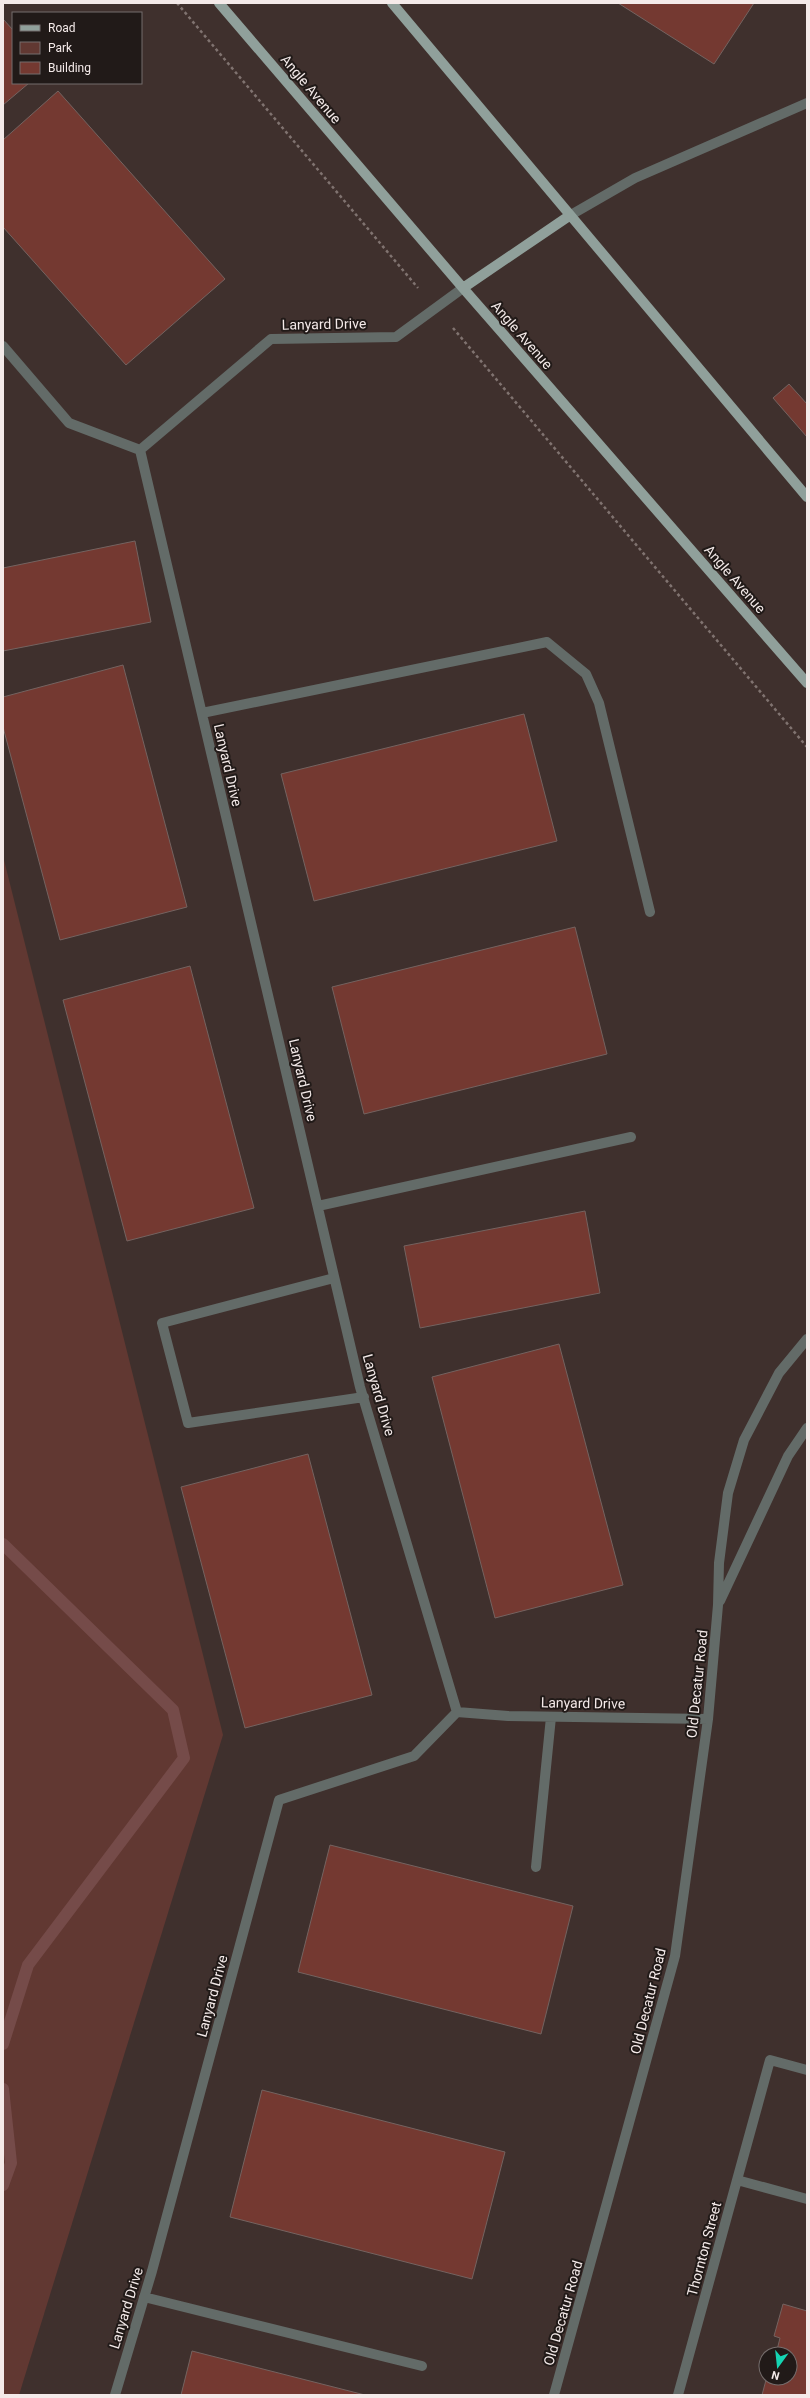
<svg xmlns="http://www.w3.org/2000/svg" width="810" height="2398" font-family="Roboto,sans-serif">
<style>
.green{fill:#613832}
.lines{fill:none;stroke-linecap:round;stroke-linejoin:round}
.stream{stroke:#754b49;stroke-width:12}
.building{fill:#743931;stroke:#746360}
.path{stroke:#807370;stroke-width:2.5;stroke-dasharray:3 3;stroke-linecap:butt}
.minor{stroke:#636b68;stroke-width:10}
.major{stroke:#90a09b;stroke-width:10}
.labels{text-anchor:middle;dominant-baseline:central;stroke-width:4;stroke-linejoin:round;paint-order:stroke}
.street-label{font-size:14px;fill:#f4eae9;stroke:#211a18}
</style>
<rect width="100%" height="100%" fill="#3f302d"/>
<!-- green -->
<path class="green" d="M3 856 223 1735 19 2395H3Z"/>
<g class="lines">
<!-- stream -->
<path class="stream" d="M3 1544 173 1710 184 1758 28 1965 3 2044
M3 2089 11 2163 3 2185"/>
</g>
<!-- building -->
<path class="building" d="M618 3H754L714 64Z
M3 19 13 30V83H29L3 105Z
M58 91 225 279 126 365 3 227V140Z
M789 384 807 404V437L773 398Z
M135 541 151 622 3 651V568Z
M123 665 187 907 60 940 3 727V697Z
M524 714 557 841 314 901 281 774Z
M575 927 607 1054 364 1114 332 987Z
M190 966 254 1208 127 1241 63 1000Z
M585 1211 600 1293 420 1328 404 1246Z
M559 1344 623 1585 495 1618 432 1377Z
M308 1454 372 1695 245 1728 181 1487Z
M330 1845 573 1906 541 2034 298 1972Z
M262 2090 505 2152 472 2279 230 2217Z
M783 2304 807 2311V2395H762L766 2380 790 2378V2354H776L780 2338 774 2336Z
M192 2351 365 2395H181Z"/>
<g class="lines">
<!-- path -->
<path class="path" d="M177 3 418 288
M453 328 807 747"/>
<!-- minor -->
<path class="minor" d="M569 216 635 178 807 103
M3 346 69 423 140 450
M202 713 547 642 586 674 599 703 650 912
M318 1206 631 1137
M334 1278 162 1323 188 1423 364 1397
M720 1601 788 1456 807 1428
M457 1712 360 1387 140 450 271 339 396 337 463 288
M536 1867 551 1717
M737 2180 770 2060 807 2070
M144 2297 422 2366
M115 2395 152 2271 279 1800 414 1756 457 1712 508 1716 708 1719
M554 2395 675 1956 708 1719 718 1605 719 1563 728 1493 744 1440 779 1373 807 1339
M678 2395 737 2180 807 2199"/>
<!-- major -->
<path class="major" d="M219 3 463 288 807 683
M392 3 807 497
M463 288 569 216"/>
</g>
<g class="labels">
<!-- street labels -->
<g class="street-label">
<text transform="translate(311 89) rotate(50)">Angle Avenue</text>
<text transform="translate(324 324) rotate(-1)">Lanyard Drive</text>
<text transform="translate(522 335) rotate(49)">Angle Avenue</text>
<text transform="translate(735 579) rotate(49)">Angle Avenue</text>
<text transform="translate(228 765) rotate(77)">Lanyard Drive</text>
<text transform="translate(303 1080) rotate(77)">Lanyard Drive</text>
<text transform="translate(379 1395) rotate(74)">Lanyard Drive</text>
<text transform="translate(697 1684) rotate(-84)">Old Decatur Road</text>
<text transform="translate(583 1703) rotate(1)">Lanyard Drive</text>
<text transform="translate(212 1996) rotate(-75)">Lanyard Drive</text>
<text transform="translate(648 2001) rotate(-76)">Old Decatur Road</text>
<text transform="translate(704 2249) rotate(-75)">Thornton Street</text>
<text transform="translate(126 2308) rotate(-73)">Lanyard Drive</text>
<text transform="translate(563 2313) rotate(-74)">Old Decatur Road</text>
</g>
</g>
<!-- border -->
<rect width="810" height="2398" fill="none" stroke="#f4eae9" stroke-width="8"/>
<!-- legend -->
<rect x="12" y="12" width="130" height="72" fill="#211a18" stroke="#756d6c"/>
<rect x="20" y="25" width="20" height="6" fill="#90a09b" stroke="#756d6c"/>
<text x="48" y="32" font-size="12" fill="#f4eae9">Road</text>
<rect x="20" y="42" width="20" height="12" fill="#613832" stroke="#756d6c"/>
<text x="48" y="52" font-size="12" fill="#f4eae9">Park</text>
<rect x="20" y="62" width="20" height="12" fill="#743931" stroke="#756d6c"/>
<text x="48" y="72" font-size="12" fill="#f4eae9">Building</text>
<!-- north arrow -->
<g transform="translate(778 2366) rotate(195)"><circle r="19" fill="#211a18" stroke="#756d6c"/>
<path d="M0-3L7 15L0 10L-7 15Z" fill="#15d5b3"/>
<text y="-6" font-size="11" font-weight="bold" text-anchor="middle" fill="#f4eae9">N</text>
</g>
</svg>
